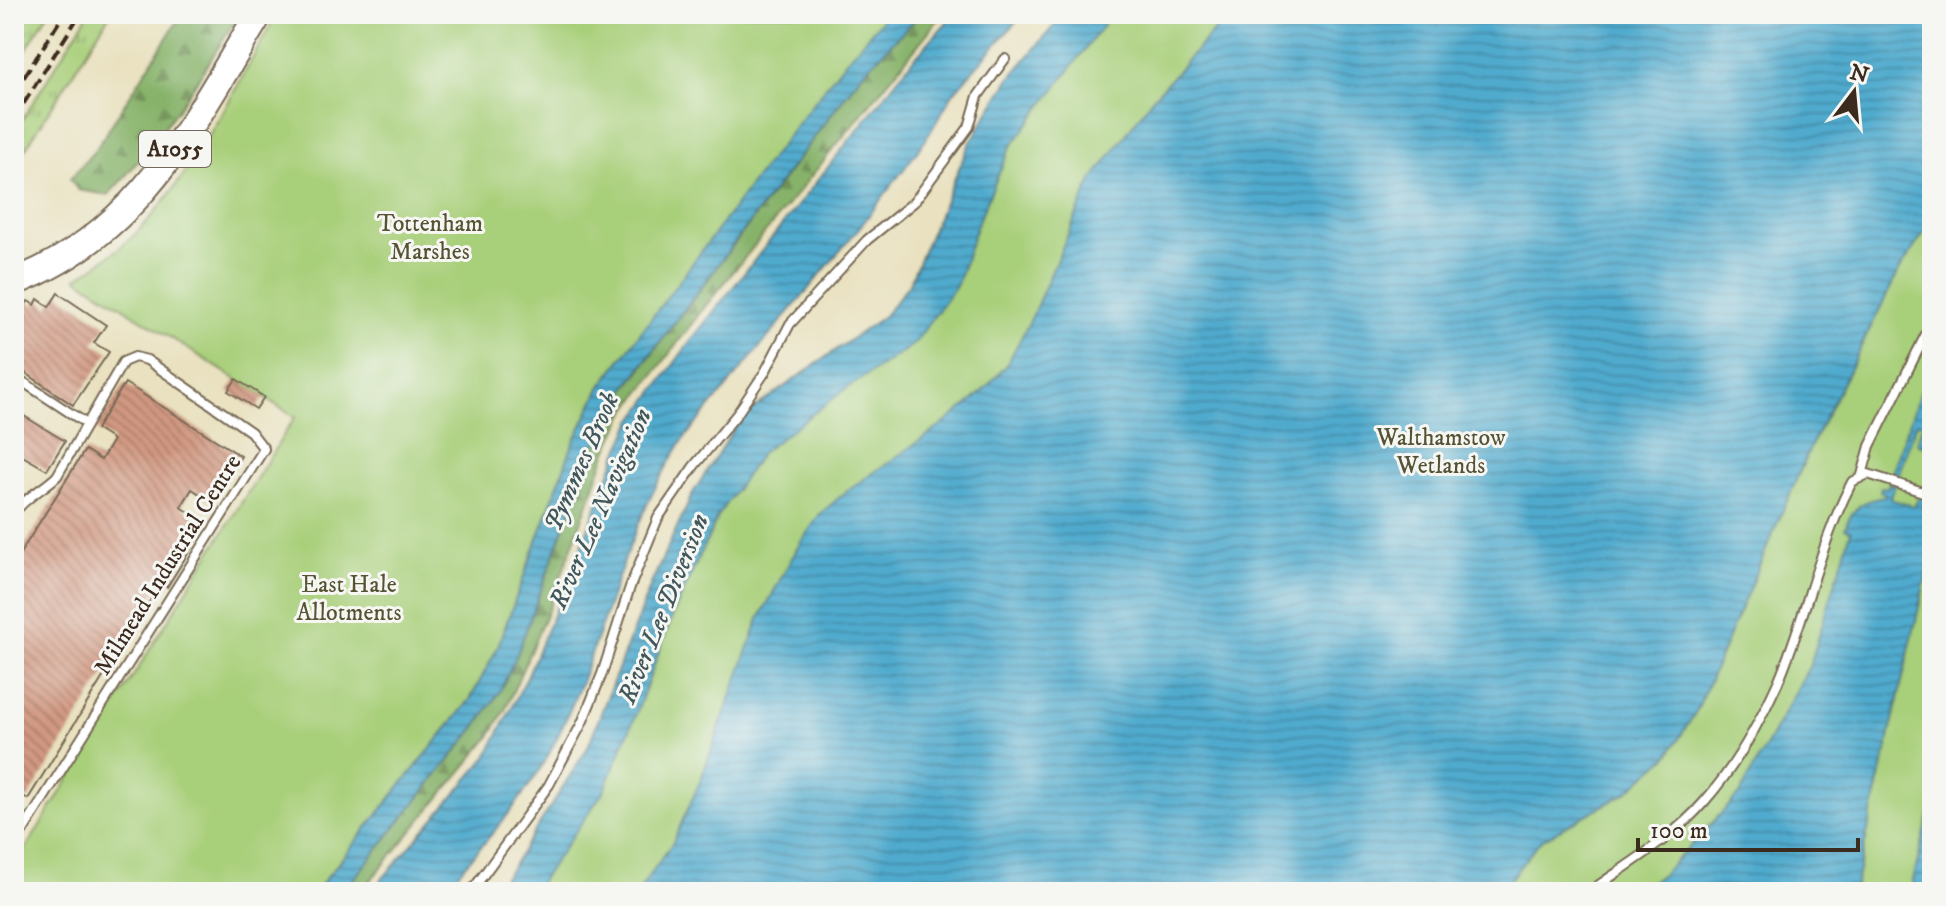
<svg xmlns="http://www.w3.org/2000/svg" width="1946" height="906" font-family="'IM FELL DW Pica',serif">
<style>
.grass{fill:url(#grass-tufts);stroke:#727c4c;stroke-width:2}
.forest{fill:url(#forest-firs);stroke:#606e44;stroke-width:2}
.green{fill:#a8cf79;stroke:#727c4c;stroke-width:2}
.water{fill:url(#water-rules);stroke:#466a76;stroke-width:2}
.building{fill:url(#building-back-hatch)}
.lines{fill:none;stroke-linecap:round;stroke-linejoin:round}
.service-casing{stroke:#786a56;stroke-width:12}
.primary-casing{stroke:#786a56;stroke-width:30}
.service{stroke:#fff;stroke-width:8}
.primary{stroke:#fff;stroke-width:26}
.rail{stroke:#3b2a1e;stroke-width:4;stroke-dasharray:12 6;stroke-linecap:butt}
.labels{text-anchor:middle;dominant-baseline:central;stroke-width:6;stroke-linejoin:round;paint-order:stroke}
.shield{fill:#f6f6f2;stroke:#73675e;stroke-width:2}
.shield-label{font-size:22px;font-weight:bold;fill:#3b2a1e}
.park-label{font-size:24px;fill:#565335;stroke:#f6f6f2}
.street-label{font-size:24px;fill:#3b2a1e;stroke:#f6f6f2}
.water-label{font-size:26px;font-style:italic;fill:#42575c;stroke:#f6f6f2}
</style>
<defs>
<pattern id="grass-tufts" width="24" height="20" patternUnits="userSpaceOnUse" patternTransform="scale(2)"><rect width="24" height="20" fill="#a8cf79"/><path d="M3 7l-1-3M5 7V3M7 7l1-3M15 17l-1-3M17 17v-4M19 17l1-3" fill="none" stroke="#8aa863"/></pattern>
<pattern id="forest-firs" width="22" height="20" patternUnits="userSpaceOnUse" patternTransform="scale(2)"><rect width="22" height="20" fill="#86b269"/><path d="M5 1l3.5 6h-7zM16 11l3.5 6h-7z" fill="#6f9156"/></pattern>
<pattern id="water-rules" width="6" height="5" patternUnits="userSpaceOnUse" patternTransform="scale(2)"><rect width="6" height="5" fill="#50aace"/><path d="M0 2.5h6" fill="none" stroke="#448ba7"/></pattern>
<pattern id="building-back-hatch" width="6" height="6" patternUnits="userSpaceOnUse" patternTransform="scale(2)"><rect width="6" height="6" fill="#d19881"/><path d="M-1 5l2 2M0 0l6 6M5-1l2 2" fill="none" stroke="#ab7c69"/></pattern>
</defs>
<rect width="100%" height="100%" fill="#f6f6f2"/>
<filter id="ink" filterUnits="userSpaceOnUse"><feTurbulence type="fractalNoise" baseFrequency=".0125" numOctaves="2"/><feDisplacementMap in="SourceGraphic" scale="16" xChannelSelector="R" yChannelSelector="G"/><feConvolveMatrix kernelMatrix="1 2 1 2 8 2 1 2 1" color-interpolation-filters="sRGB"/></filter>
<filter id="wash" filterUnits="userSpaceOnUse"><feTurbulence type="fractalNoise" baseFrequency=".006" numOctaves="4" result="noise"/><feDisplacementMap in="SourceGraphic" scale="32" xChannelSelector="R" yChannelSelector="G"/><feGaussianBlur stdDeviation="1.8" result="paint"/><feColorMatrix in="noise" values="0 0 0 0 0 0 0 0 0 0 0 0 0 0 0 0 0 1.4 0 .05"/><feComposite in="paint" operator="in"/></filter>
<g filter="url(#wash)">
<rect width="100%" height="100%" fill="#e9e1bf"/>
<!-- grass -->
<path class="grass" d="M19 14H48L14 69V21Z
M88 14H110L14 167V133Z"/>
<!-- forest -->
<path class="forest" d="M182 14H239C200 78 160 140 108 195L78 190 70 179 96 149Z
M920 14H943L703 309 625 413 605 456 554 596 505 710 489 738 361 892H343L475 728 500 691 516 657 592 452 619 398 860 76Z"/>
<!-- green -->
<path class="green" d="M277 14H889L816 100 601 386 573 444 497 649 470 700 315 892H14V867L295 417 77 278C105 260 132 241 153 215 203 155 239 82 277 14Z
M1064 14H1932V892H493L512 867 587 749 652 582 693 493 742 417 884 316 909 284 970 143 1010 78Z"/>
<!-- water -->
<path class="water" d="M887 14H920L860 76 629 383 610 414 592 452 516 657 500 691 475 728 343 892H315L470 700 497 649 573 444 601 386 758 175 844 63Z
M954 14H1023L954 92 925 141 864 222 686 436C620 530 603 651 550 752 522 804 479 848 442 892H371L487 757 526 679 572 570 618 452 632 422 692 339 912 61Z
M1064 14H1112L1010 148 977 224 957 284 914 344 846 389 762 452 718 516 674 612 633 722 604 791 533 892H493L512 867 587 749 652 582 693 493 742 417 884 316 909 284 970 143 1010 78Z
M1229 14H1932V221L1900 269 1809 450 1697 710 1668 756 1626 793 1541 840 1500 892H638L673 842 699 784 759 619 799 545 820 514 847 491 941 426 978 396 1006 366 1030 321 1091 182 1152 99Z
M1920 392 1932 393V435L1928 448 1917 443 1923 424 1917 422 1898 475 1892 473Z
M1889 483 1895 485 1891 497 1893 500 1914 506 1920 495 1926 496 1922 509 1932 521V559H1930L1854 892H1635L1662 875 1739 795 1810 665 1851 531 1845 528C1852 508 1863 500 1884 497L1885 494 1880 491 1881 487 1887 488Z
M1932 804V892H1910Z"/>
<g id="blocks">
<!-- building -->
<path class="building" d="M58 293 106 325 94 343 109 352 73 405 14 365V335L26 318 19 314 28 301 35 305 38 299 49 307Z
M236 379 264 397 256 409 228 391Z
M125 383 241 456 212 502 192 489 181 507 207 523 167 587 161 583 28 799 14 790V563L85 450 101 460 113 440 96 429Z
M14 410 65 441 47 470 19 454 14 461Z"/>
</g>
</g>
<g filter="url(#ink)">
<use href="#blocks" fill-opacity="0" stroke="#786a56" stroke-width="2"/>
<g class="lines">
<!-- service casing -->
<g class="service-casing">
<path id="service" d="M14 376 87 424
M1862 475 1870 446 1932 322
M14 513C25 497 44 489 57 476L123 362 135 357 147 360 251 432 264 449 14 845
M471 892 549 785 582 723 602 674 630 587 658 518 694 466 737 414 765 372 790 324 867 240 914 202 969 127 978 96 1005 59
M1589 892C1628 864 1673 838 1704 802 1735 767 1759 724 1778 682 1806 617 1819 545 1852 482L1868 474 1932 495"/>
</g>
<!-- primary casing -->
<g class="primary-casing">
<path id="primary" d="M14 282C142 233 192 123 259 14"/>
</g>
<!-- service -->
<use href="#service" class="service"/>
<!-- primary -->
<use href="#primary" class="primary"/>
<!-- rail -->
<path class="rail" d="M14 93 64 14
M14 119 80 14"/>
</g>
</g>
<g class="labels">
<!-- shield labels -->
<rect class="shield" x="139" y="131" width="72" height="36" rx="6"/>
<g class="shield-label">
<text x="175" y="149">A1055</text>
</g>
<!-- park labels -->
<g class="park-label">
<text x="430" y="224">Tottenham<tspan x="430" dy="28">Marshes</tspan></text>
<text x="1441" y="438">Walthamstow<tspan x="1441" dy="28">Wetlands</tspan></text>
<text x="349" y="585">East Hale<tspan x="349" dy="28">Allotments</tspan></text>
</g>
<!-- street labels -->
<g class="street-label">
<text transform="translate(168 565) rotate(-58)">Milmead Industrial Centre</text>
</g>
<!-- water labels -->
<g class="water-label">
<text transform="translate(582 462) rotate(-66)">Pymmes Brook</text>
<text transform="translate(601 509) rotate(-66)">River Lee Navigation</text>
<text transform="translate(664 609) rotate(-68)">River Lee Diversion</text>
</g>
</g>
<!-- margin -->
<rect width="1946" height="906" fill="none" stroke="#f6f6f2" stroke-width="48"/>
<!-- north arrow -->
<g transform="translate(1854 92) rotate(16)" stroke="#f6f6f2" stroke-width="6" paint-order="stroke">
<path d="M0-6L14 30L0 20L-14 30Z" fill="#3b2a1e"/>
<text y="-12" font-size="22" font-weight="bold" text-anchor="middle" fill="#3b2a1e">N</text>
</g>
<!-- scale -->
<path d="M1638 838v12h220v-12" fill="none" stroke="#3b2a1e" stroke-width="4"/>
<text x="1650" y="838" font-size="24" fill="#3b2a1e" stroke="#f6f6f2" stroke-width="6" paint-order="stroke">100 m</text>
</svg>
